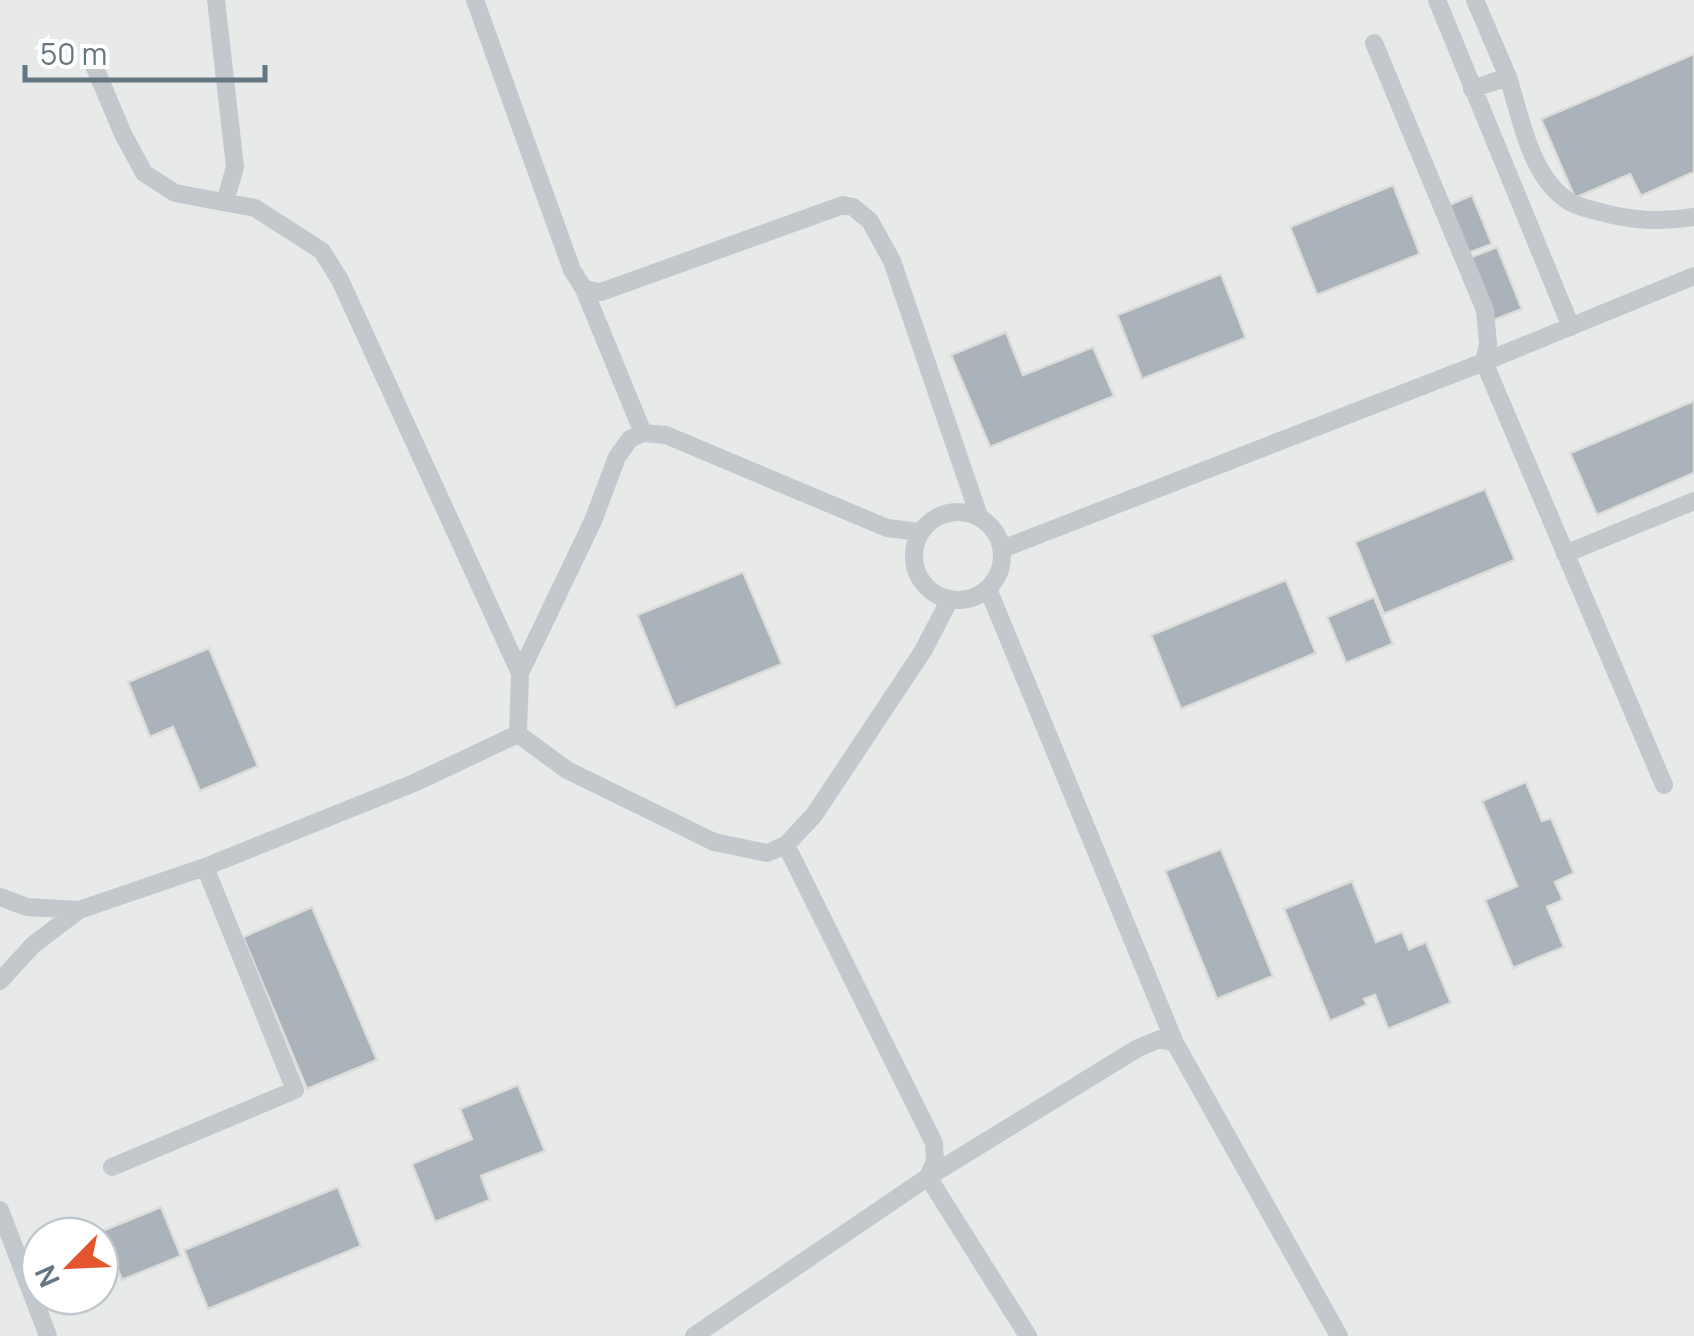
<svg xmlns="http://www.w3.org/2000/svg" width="1694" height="1336" font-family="Manrope,sans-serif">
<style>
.built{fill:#e8e9e9;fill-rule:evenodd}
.building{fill:#aab3b9;stroke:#dcdcda;stroke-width:2.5}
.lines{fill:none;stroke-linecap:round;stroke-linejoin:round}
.lane{stroke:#c3c8cc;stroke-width:18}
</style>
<rect width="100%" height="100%" fill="#fafaf8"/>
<!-- built -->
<path class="built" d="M0 0H1694V1336H0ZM40 1236H100V1296H40Z"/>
<!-- building -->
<path class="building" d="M1694 54V172L1641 196 1630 174 1575 198 1541 119Z
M1393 185 1420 254 1317 295 1290 227Z
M1472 195 1492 244 1466 254 1447 206Z
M1497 247 1522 309 1494 320 1469 258Z
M1221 274 1246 338 1142 379 1117 315Z
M1006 332 1023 375 1093 347 1114 396 990 447 951 355Z
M1694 401V473L1597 515 1570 453Z
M1485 489 1515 560 1384 614 1355 542Z
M743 572 782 664 675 708 637 615Z
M1286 580 1316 653 1181 709 1151 635Z
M1374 597 1393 644 1346 663 1327 617Z
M209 648 258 766 200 791 173 727 150 737 128 682Z
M1526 782 1542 821 1551 818 1574 873 1555 882 1563 900 1547 907 1564 947 1513 968 1485 900 1517 886 1482 801Z
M1221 849 1273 976 1217 999 1165 871Z
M1352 881 1376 942 1402 932 1409 949 1426 942 1451 1003 1388 1029 1375 995 1364 999 1367 1005 1330 1021 1284 909Z
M312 907 377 1060 307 1089 243 937Z
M518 1085 545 1151 481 1176 490 1200 435 1222 412 1164 472 1139 460 1109Z
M338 1187 361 1246 208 1309 184 1250Z
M161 1207 181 1256 122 1280 102 1231Z"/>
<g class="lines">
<!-- lane -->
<path class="lane" d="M216 0 235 167 225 202
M475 0 572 270 584 289 601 292 843 205 853 207 870 221 892 261 979 516
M1437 0 1571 327
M1374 43 1485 310 1488 344 1484 362 1664 785
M93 63 123 134 144 173 175 193 255 208 322 251 340 280 520 673
M1508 77C1521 117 1530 178 1570 202 1581 208 1596 211 1608 214 1637 221 1664 222 1694 217
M1472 89 1508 77 1475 0
M584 289 643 433
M914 556a44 44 0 1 1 88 0a44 44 0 1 1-88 0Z
M920 532 887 528 666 435 643 433 630 439 617 457 593 521 520 673 518 734 567 770 714 842 767 853 786 845 814 815 923 651 950 599
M1002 549 1484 362 1694 276
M1565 554 1694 501
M988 589 1175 1043
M786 845 934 1143 935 1161 928 1177
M0 897 27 907 79 910
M0 981 33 945 79 910 205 867 414 783 518 734
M112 1167 295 1090 205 867
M928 1177 1028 1336
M0 1210 48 1336
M694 1336 928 1177 1138 1048 1160 1039 1175 1043 1339 1336"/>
</g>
<!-- north arrow -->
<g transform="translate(70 1266) rotate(246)"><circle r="48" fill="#ffffff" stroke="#c1c8cd" stroke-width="2.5"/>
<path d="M0-8L18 38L0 25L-18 38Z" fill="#e4572e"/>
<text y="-15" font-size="28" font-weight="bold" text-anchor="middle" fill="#657683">N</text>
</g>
<!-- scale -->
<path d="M25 65v15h240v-15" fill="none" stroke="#657683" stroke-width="5"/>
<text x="40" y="65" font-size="30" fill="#657683" stroke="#ffffff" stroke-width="8" paint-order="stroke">50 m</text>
</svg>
